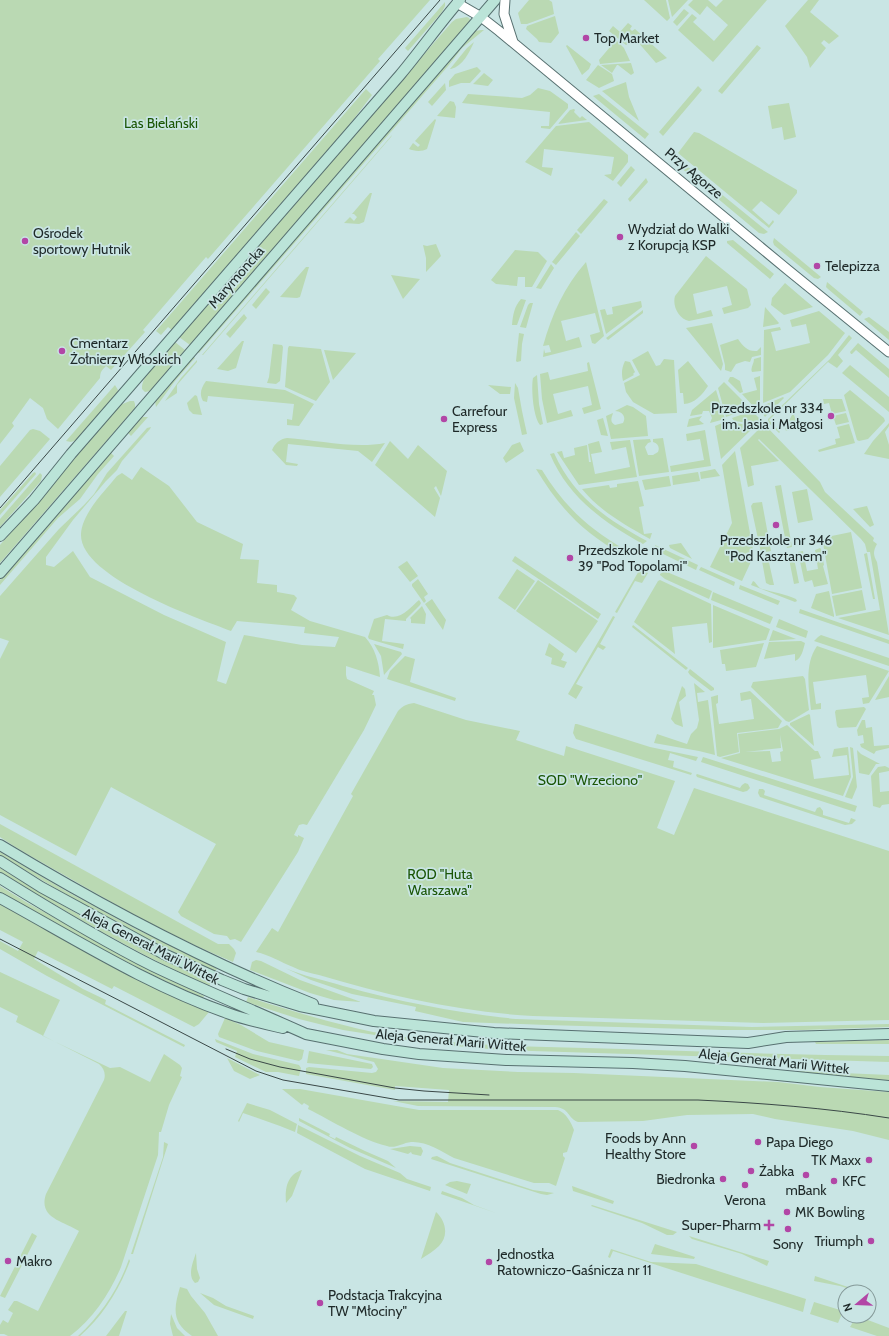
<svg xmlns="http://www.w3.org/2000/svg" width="889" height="1336" font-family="Cabin,sans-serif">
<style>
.green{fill:#bad9b3;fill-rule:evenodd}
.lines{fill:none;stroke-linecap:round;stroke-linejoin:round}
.tertiary-casing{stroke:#577070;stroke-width:11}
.secondary-casing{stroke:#577070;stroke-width:12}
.tertiary{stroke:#fff;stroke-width:9}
.secondary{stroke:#bbe4d8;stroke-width:10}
.tram{stroke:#3a4847;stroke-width:1}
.poi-dot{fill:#b246a6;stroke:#c9e5e4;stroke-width:1.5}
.labels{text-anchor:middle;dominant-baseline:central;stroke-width:3.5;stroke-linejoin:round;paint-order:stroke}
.poi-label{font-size:14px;fill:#1e2928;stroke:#c9e5e4;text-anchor:start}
.park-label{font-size:14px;fill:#1b5606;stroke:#c9e5e4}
.street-label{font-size:14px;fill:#1e2928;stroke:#c9e5e4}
</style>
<rect width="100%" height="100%" fill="#c9e5e4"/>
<!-- green -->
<path class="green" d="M0 0H430L378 59 380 61 208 259 206 257 143 330 145 332 111 370 106 366C102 370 100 372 100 378L58 429 47 419 43 408 30 398 12 423 14 426 0 444Z
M529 0H549L552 2 554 14 527 24H521L518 13Z
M644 0H666L670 18 667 21Z
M668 0H688L672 17Z
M693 0H708L716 7 723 0H767L713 62 678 30 692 14 697 18 693 22 714 41 728 25 707 6 700 15 688 5Z
M808 0H819L810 12 839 36 829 44 824 40 821 43 826 48 810 68 807 57 785 26Z
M445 2V6L442 12 408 51 405 48Z
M684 9 689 13 677 26 673 22Z
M555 16 559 33 551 43 539 42 537 39 526 29 527 26Z
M467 17 469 18 471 21 190 345 179 337 452 22 456 19Z
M628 23 632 26 630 29 632 31 635 29 667 58 656 63 637 41 635 40 626 45 609 31 613 26 620 32Z
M481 30H484L462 48 449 65 199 353 197 352 475 31Z
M616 40 624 48 630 61 600 64 599 60Z
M474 42C469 53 463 66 451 69H450L467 48Z
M567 45 591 64 589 69 582 75 566 46Z
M757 45 761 48 722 94 718 91Z
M631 63 634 73 631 75 618 65H617L612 73 601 65Z
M598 65 612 74 614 81 599 88 586 80Z
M477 67 481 71 470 83H461L449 87V81L455 74Z
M484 73 493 80 488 86 473 84Z
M626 82 629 97 639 121 602 91Z
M445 83 446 90 432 106 428 102Z
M698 86 702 90 663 136 659 132Z
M538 88 550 91 568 104V108L550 129 541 128V126H549L550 112 462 103 468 94 522 98 530 95Z
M366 89 372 95 347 128 172 330 168 327 161 335 156 331Z
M599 94 649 134 645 139 593 96Z
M450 101 454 102 456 107 455 118 437 116Z
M789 103 796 137 784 140 782 127 772 129 768 106Z
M574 109 575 110 574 112 580 118 582 116 587 120 558 124 570 110Z
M435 119 436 120 427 149C422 152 413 151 409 149L413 143 418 147 420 145 415 141Z
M589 122 628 155V162L613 181 604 175 611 174 614 157 544 149 542 167 553 168 551 176 525 162 556 126Z
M694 132 699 133 797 190V193L779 215 761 201 752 210 769 225 773 220 774 222 769 228 678 153Z
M392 135 391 137 203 355H202Z
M677 158 768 232 764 234 759 233 674 162Z
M631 166 635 170 621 187 617 183Z
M646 178 648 182 630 202 628 199Z
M370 193H372L364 222 359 224 344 223 350 217 354 221 357 217 354 214H352Z
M604 199 608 202 581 234 577 230Z
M576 232 580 236 556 265 552 262Z
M774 238 821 277 818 279 814 278 774 245 773 242Z
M733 240 774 274 770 279 727 243V241Z
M436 244 441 256 426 272V258L423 245 427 246Z
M515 250 538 252 547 261 532 287H525V277H518L517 286 496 284 491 280Z
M706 256 747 289 751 305 748 308 724 314 722 308 732 305 727 286 693 294 697 314 711 310 713 316 689 321C679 319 672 306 675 296Z
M586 262 604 336 595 344 592 343 590 335 600 332 595 313 561 321 566 341 579 337 582 347 543 357 544 349 545 353 551 352 549 345 543 346C552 314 564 287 586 262Z
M551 264 554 268 541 289 536 288Z
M306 267H309L300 297 297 298 280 297Z
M391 275 420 279 403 299Z
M827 282 863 312 860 316 828 289 826 287Z
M785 283 813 307 784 315 771 305 772 298Z
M266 288 270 292 256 309 252 305Z
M521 299 526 300 517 325H512C513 315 514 307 521 299Z
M641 301 642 307 606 334 600 310 605 309 607 315 613 314 612 307Z
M530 303H533L526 328 520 327 528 305Z
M765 307 779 323 778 324 763 327Z
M643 310V313L608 340 606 338Z
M819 311 845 333 828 355 790 392 763 403 764 330 780 327 781 330 771 332 776 351 810 343 806 324 792 327 790 320Z
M244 314 247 318 230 338 226 334Z
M869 317 889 332V340L864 319Z
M712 323 723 364 721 371 686 328Z
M519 333 524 334 522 344 521 361 517 362 516 361Z
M849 335 852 338 838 355 843 361 837 368 828 362 769 420 780 432 779 433 768 422V419L830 359Z
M738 339C743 346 748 352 757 351L761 347V355L752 357 750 362 745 361 736 364 731 372 725 370V365L720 345Z
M242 341H244L236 368 228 371 217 369Z
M175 342 185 350 150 391 145 392 142 389C141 374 165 353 175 342Z
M858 343 889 369V378L856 350 852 354H851L850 352Z
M273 344 282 345 283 347 280 381 276 384 267 383 269 377Z
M289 346 321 349 330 382 316 401 285 387 288 348Z
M324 350 356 353 333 380Z
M648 351 656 366 660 365 664 359 674 360 677 413 654 414 633 402 626 392 624 383 640 375 632 360Z
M193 356 195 358 175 381 156 407 155 401 157 398Z
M761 357V371L752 372C750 368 754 364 754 359Z
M197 360V362L177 385V393L165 401 181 378Z
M625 361 630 362 635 372 633 374 634 375 623 381C621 373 622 367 625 361Z
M688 361 708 386C703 394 694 404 684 404L683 393H680L678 370Z
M589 362 601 409 584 414 582 408 592 405 588 386 553 394 558 414 571 410 573 416 547 423 542 399 540 374 548 372 550 380 588 371 587 363Z
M850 365 889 397V412L842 373Z
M537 375 539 404 543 424 540 425C533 417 531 388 533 378Z
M760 376V404L753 406 742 394 757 390 754 378Z
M730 377H733L740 381 743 392 740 393 728 381Z
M206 381 285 390 314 404 299 426 287 425V419L292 420 294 404 208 396 207 402 203 401C199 394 201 388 206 381Z
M724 382 750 408 726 417 718 388Z
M515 383 518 388 522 411 527 434 522 435 514 398Z
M115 385 118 390 117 395 77 440 71 442 66 441Z
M488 385 511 387 510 394H500Z
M716 390 725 419 710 423 712 418 709 411H703L702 414 690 416 692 410Z
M850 390 884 418 885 421 868 439 859 441 857 440 844 395Z
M195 395 197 396 202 415 193 414 189 410 187 403Z
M783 397 784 398 765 417 763 414 762 406Z
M823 399H842L846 411 832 414 829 403 824 404Z
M130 401H134L135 404V408L0 563V545L120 405Z
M627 405 633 407 646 416 648 436 611 439 606 416 613 413C612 417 609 422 615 425L623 423C627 416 621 411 615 411Z
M752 411 760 419 757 424 734 421 732 418Z
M846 413 849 422 836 425 833 416Z
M792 415H794L798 427 786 431 785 428Z
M702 416 699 420 704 424 687 427 689 419Z
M143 417H148L131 436 127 432 138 419Z
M603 418 608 436 601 435 597 420Z
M727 421 752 426 753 428 721 459 715 426Z
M889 423V426L885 432 889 445V459L864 454 873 441Z
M764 424 820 482 825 492 874 538 873 541 877 544C873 551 873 555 877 562L889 635 838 618 880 610 870 552H867L865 544 861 539 759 439 758 440 779 461 751 466 754 485 748 487 740 448Z
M849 424 855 443 819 452 818 450 836 444 835 439 840 438 837 427Z
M151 427 150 429 122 461 117 470 106 481 73 520 46 557V565L54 567 73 551 90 577 164 615 226 642 217 681 226 684 244 635 302 645 335 647 339 637 304 633 305 627 237 621 231 631C197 618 79 577 81 534 82 513 105 491 117 476L122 473 132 480 141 467 169 486 197 522 243 544 240 559 259 560 257 583 277 585V592L294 595 297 598 291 610 310 621 365 637C375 648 379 662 380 677L346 666V675L347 679 374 691 372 695H374L376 705 364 730 307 825 303 824 299 825 294 835 298 837V835L304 838 298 852 241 942 235 939 230 940 227 936 214 934 181 916 178 912 216 844 111 787 76 856 0 815V659L9 641 0 638V596L59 529 84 505 94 494 107 473 147 428Z
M33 429 40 431 50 439 0 497V466L30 430Z
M705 430 711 466 671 472 670 466 704 460 700 439 687 441 686 434Z
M287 438C317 440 355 449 385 443L372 462 358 451 288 444 286 462 298 464 297 466 286 465 272 450C275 443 280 439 287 438Z
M663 438 669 472 639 476 633 440 650 439 651 442 648 443 645 447 648 455H653L658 452C660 448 658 443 653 442V439Z
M630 440 637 477 579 485 557 452 562 451 564 458 575 455 574 448 587 445 589 462H591L588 444 599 441 602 452 591 454 595 474 630 467 626 447 612 450 610 442Z
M390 441 408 459 418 445 447 471 441 496 436 486 434 488 440 498 435 517 375 465Z
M520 442 524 451 506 463 503 458 512 445Z
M735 451 754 555 742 581 710 567 732 523 722 465Z
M110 452 114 456 98 474 80 499 58 518 0 585V580Z
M554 453C574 497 606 519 647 541L643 544C603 522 568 497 550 454Z
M536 469 542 470C563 505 589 529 624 549L622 554C582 532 559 507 536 469Z
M715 469 720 476 701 479 700 472Z
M35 472 36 474 0 515V510L33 473Z
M698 472 700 481 673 485 672 476Z
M40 473 42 475 41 481 0 527V519Z
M669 476 671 486 645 490 642 480Z
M638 481 644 506 639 507 644 534 652 533 650 539C625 525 600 511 582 489L609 485 610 488 617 487V484Z
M781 485 792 547 787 548 775 486Z
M807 489 813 520 798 523 792 492Z
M762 502 771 551 761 553 751 506 753 503Z
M867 506 874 525 870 527 853 509Z
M851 532 862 588 832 594 822 538Z
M681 543 692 559 670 548 669 545Z
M655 545 698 565 696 570 657 551Z
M820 548 821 549 824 565 823 566 828 584 814 587 812 580 805 582 804 580 798 552 803 551 807 571 818 569 815 550Z
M793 553 799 583 794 584 788 554Z
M867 553 875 599H873L864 554Z
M515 556 601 614 598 619 512 561Z
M768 558 774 585H770L766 583 762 561Z
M407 561 418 576 410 582 398 567Z
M701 567 735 582 734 586 699 570Z
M642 568 648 573 642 583 635 581 617 613 615 612 640 569Z
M517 569 535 581 515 610 498 598Z
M663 572H667L712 591 709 599 665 579 660 575V574Z
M418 579 428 594 424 597 426 601 424 603 412 586V584Z
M538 580 598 621 576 653 516 611Z
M660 580 711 604 712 642 709 643 707 623 672 627 675 654 634 622 658 581Z
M753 581C757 583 757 587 762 589 773 592 785 594 796 599L797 601 795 602 751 585Z
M740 585 780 601 778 605 739 589Z
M862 590 866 610 836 616 832 596Z
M829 591 834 615V617L811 608 816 594Z
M713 592 773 617 770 624 711 600Z
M432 599 446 620 443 630 425 604Z
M419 600 421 603 420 605 406 619V621L385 619 382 641 404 644 403 649 369 639 368 637 374 619 387 615C399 622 411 607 419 600Z
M713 605 770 629 766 640 713 648Z
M422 606 426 614 425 624 411 623V619L410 618Z
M800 609 889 640V644L799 613Z
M613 616 615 617 600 644 606 647 603 650 598 647 576 684 583 687 576 699 568 694Z
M779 619 808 631 806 638 776 627Z
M633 625 688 668 686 670 632 627Z
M773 630 796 639 769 641Z
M821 635 889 658V666L814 641 818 637Z
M801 641 805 643C803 650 802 658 795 661V654L764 659 769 642Z
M549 643 564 654 561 660 567 662 564 668 551 664 552 658 545 655Z
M764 643 756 667 726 671 725 664H722L720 650Z
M374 644 401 652 402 654 384 675 381 656Z
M817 646 889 671 869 703 863 704 862 698 869 697 866 675 813 682 816 704 821 703V709L811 710C809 689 804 665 817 646Z
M405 656 415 659 410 682 456 698 455 701 387 679 390 671Z
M690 669 714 688V690L711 691 690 675 688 672Z
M803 676 805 679 809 710 789 722 786 721 751 687 753 682Z
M889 676V697L875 700Z
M694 683 705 692 697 693 698 702 708 700 715 755 699 751 654 743 657 734 687 744 691 734 697 728 699 720Z
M682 686 685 689 686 696 679 702 683 727 675 724 671 719Z
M750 691 782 721 778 728 737 733 739 752 720 757 717 756 711 697 718 695V703L716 704 719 724 754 719 751 699 741 701 740 693Z
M414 703 466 720 520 731 516 740 564 756 566 746 675 781 657 828 674 835 694 788 889 851V1020L763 1023 533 1016C461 1012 389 996 319 975 310 973 301 971 293 967 280 962 270 955 256 952L272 928 278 932 353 796 351 794 398 711C403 706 406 704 414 703Z
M864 707 866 709 856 727 839 728 837 726 835 712 836 710Z
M809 714 810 715 814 746 790 725V723Z
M862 720H865L866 728 872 727 874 746 889 745V748L876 751 874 754 861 747 860 744 864 743 863 735 858 736 857 730Z
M575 724H577L650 747 698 757 696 761 670 753 668 760 674 761 673 767 692 773 691 775 576 739 573 733Z
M787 725 815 751H818L821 758 811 760 814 779 849 775 847 755 832 757 834 749 848 747 851 777 843 796 721 758 740 753 738 734 779 729 780 733 779 729ZM780 735 783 751 780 752 781 761 772 762 770 751 745 752 781 748Z
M850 747 853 748 857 787 852 799 845 797 853 777Z
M857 750 861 754 880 764H876L869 775 859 773Z
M703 757 857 806 855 812 701 762Z
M885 766 889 768V771L879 773 880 792 889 791V804L882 805 880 808 873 806 871 776 878 767Z
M697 774 740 788 742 785 745 783 748 784 750 788 747 791 743 792 697 777 696 775Z
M759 789H763L765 791 764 795 815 812 817 808 820 807 823 811V815L849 823 851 818 856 820 852 824 845 825 760 797 758 793Z
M0 824 218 944H229L234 949 236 953 233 962C177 939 123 909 71 879 47 865 22 852 0 837Z
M0 852 66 891 136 929 213 966 217 969 215 972C141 937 70 898 0 855Z
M0 868C67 909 139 950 211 982L209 986C137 954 68 913 0 872Z
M0 886 26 902 129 959 204 996 203 998C133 968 66 929 0 892Z
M0 904C69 942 136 983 209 1012L199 1024 194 1027 114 986 112 989 38 951 34 959 83 989 106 1000 105 1004 185 1045 184 1047 47 976 0 949V941L18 951 23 942 0 930Z
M256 960 261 961 300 980 361 1002 334 1000 310 993 250 970 252 962Z
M285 968C303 976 324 980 343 986 400 1002 458 1013 516 1019L752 1027 889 1024V1027L803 1030H724L547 1025 463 1022 415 1011 416 1007 352 994 311 980Z
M0 972 60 1000 43 1036 110 1068 120 1067 150 1082 164 1054 180 1065 182 1068 180 1076 182 1077 169 1105 161 1132H159L158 1155 121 1267C110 1293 93 1319 70 1336H8L4 1334H0V1325L3 1320 8 1323 13 1313 8 1310 14 1301H17L38 1311 79 1231C63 1221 38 1218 46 1194L104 1080C106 1074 104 1068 99 1064L16 1022 18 1016 0 1007Z
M248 997C289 1010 331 1023 373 1032 455 1047 540 1047 623 1049 711 1052 800 1055 889 1056V1062L501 1050 432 1044 343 1030 299 1019 246 1002Z
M225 1018 241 1025 269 1042 304 1050 302 1059 299 1061 257 1051 219 1037 218 1034Z
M215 1039 253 1054 299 1065 301 1068 299 1076 278 1072H266L235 1057 237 1051 216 1042Z
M889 1040V1044H816L815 1042Z
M326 1050H337L347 1054 443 1068 518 1072 574 1073 778 1082 820 1087 889 1092V1140L853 1131 775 1119 753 1114 687 1115 643 1121 578 1122C567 1118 570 1108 555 1107L418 1106 393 1101 448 1102 449 1090 395 1086V1090L306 1074V1068L309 1067 372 1073 376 1072 378 1069 374 1062Z
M309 1051 372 1064 373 1067 371 1069 307 1063Z
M227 1058 260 1075 250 1079 234 1071Z
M797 1071 889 1075V1080L846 1078 797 1072Z
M282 1089H300L419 1110H558C566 1113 571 1122 574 1130L567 1152 563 1153V1156L565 1158 556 1186 549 1183H534L454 1158C441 1151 426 1141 411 1142 402 1143 395 1149 387 1146 362 1140 332 1121 308 1109L309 1106 304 1103 302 1105Z
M247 1103 270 1110 297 1124 295 1132 280 1126 243 1113 239 1122 238 1121Z
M299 1118 330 1134 329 1136 335 1139 336 1137 365 1151 388 1161 396 1168 350 1148 299 1121Z
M298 1125 360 1156 400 1173 407 1179 431 1187 430 1191 365 1169 297 1133Z
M164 1142 168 1144 133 1254H131L163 1157Z
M410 1146 421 1147 423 1151 421 1156 412 1154 411 1152 408 1154 390 1149Z
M437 1156 450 1163 533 1190 554 1193 547 1195 541 1194 431 1159 432 1157Z
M302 1170 292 1196 286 1203C285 1190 286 1175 302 1170Z
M457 1181 471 1184 467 1194 445 1185 450 1182Z
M572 1186 614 1201 613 1204 573 1191Z
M442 1191 462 1198 474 1205 496 1213 441 1194Z
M592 1205 677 1232 673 1235H667L642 1223 591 1206Z
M436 1212C446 1221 449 1236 439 1246 434 1251 427 1255 421 1259Z
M32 1233 37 1236 5 1298 0 1296Z
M689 1236 769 1261 767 1266 742 1254 692 1239Z
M655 1244 695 1257 694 1259 651 1254Z
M611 1249 651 1262 696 1264 806 1299 803 1312 613 1251 610 1258 608 1257Z
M196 1253 197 1269 200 1278 198 1282 195 1283C187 1276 193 1262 196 1253Z
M129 1259 130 1261C119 1290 103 1316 80 1336H78C101 1315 119 1288 129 1259Z
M815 1276 863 1292H859L840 1286 814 1281Z
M180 1287 187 1289 191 1296 205 1313 218 1336H192C171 1322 174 1308 180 1287Z
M200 1293 213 1298 226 1306 254 1316 253 1319 214 1305Z
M814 1302 840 1310 841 1316 838 1323 810 1314Z
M125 1311H127L119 1336H106Z
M171 1314 177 1328 185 1336H173L170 1324Z
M860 1317 889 1328V1336H877L850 1327 853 1322Z"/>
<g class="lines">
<!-- tertiary casing -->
<g class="tertiary-casing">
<path id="tertiary" d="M505 0 504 14 513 42
M457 3 481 17 499 31 788 270 889 352"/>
</g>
<!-- secondary casing -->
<g class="secondary-casing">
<path id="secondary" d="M0 536 34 500 71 454 400 75C421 50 439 24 460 0
M0 573 495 0
M0 845C101 906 204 961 313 1004
M0 861 41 887 164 954 222 980 244 989 300 1006 374 1021 494 1033 748 1043 786 1037 889 1034
M0 878C50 909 101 940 153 966 203 990 255 1011 306 1034L383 1049 419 1054 506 1060 633 1063 685 1066 889 1086
M0 898C75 939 149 986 230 1014 247 1020 265 1024 283 1028"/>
</g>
<!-- tertiary -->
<use href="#tertiary" class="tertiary"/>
<!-- secondary -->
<use href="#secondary" class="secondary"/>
<!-- tram -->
<path class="tram" d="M0 508 440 0
M0 939 256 1071 283 1080 399 1100H698C762 1103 826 1108 889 1118
M226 1049 250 1059 280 1067 395 1088 424 1091 489 1095"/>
</g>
<!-- markers -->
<g class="poi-dot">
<circle cx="586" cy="38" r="4"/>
<circle cx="620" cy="237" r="4"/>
<circle cx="25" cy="241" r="4"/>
<circle cx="817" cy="266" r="4"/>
<circle cx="62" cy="351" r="4"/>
<circle cx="831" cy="416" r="4"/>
<circle cx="444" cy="419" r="4"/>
<circle cx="776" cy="525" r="4"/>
<circle cx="570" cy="558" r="4"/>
<circle cx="758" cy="1142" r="4"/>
<circle cx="694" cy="1146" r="4"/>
<circle cx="869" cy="1160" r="4"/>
<circle cx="751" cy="1171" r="4"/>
<circle cx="806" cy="1175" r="4"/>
<circle cx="723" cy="1179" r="4"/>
<circle cx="834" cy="1181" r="4"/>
<circle cx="745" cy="1185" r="4"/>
<circle cx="787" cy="1212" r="4"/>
<path d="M767 1219h4v4h4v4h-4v4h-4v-4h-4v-4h4z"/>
<circle cx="788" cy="1229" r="4"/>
<circle cx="871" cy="1241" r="4"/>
<circle cx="8" cy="1261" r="4"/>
<circle cx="489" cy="1262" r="4"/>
<circle cx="320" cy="1303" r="4"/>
</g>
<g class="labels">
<!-- poi labels -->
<g class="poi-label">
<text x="594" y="38">Top Market</text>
<text x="628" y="229">Wydział do Walki<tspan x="628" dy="16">z Korupcją KSP</tspan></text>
<text x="33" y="233">Ośrodek<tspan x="33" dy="16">sportowy Hutnik</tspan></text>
<text x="825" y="266">Telepizza</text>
<text x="70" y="343">Cmentarz<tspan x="70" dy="16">Żołnierzy Włoskich</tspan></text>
<text x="823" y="408" text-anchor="end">Przedszkole nr 334<tspan x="823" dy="16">im. Jasia i Małgosi</tspan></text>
<text x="452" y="411">Carrefour<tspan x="452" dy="16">Express</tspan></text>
<text x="776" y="540" text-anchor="middle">Przedszkole nr 346<tspan x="776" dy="16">"Pod Kasztanem"</tspan></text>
<text x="578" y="550">Przedszkole nr<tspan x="578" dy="16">39 "Pod Topolami"</tspan></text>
<text x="686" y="1138" text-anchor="end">Foods by Ann<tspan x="686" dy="16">Healthy Store</tspan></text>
<text x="766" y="1142">Papa Diego</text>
<text x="861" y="1160" text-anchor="end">TK Maxx</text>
<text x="759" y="1171">Żabka</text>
<text x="715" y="1179" text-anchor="end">Biedronka</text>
<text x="842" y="1181">KFC</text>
<text x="806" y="1190" text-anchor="middle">mBank</text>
<text x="745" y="1200" text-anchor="middle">Verona</text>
<text x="795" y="1212">MK Bowling</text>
<text x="761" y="1225" text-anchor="end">Super-Pharm</text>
<text x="863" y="1241" text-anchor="end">Triumph</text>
<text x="788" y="1244" text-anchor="middle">Sony</text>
<text x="497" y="1254">Jednostka<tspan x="497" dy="16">Ratowniczo-Gaśnicza nr 11</tspan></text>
<text x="16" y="1261">Makro</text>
<text x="328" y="1295">Podstacja Trakcyjna<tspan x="328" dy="16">TW "Młociny"</tspan></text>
</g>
<!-- park labels -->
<g class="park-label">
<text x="161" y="123">Las Bielański</text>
<text x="590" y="780">SOD "Wrzeciono"</text>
<text x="440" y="874">ROD "Huta<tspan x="440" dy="16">Warszawa"</tspan></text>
</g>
<!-- street labels -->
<g class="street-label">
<text transform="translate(694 173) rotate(40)">Przy Agorze</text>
<text transform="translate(236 277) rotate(-49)">Marymoncka</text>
<text transform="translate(151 946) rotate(27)">Aleja Generał Marii Wittek</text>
<text transform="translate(451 1040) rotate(5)">Aleja Generał Marii Wittek</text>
<text transform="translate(774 1061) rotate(6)">Aleja Generał Marii Wittek</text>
</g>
</g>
<!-- north arrow -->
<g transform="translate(857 1304) rotate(251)"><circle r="19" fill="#c9e5e4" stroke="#859a99"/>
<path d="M0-3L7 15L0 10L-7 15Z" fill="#b246a6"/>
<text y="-6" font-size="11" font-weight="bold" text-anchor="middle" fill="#1e2928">N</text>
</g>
</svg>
